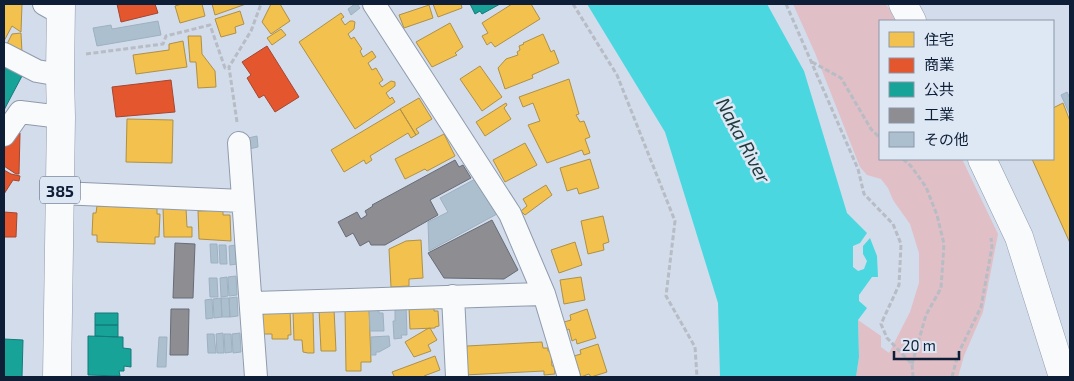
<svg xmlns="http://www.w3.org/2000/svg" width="1074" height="381" font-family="'Exo 2','Noto Sans JP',sans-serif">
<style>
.green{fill:#e1bfc6}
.water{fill:#4ad7e0}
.homes{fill:#f2c14e;stroke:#ae9047}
.shops{fill:#e4572e;stroke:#a44631}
.public{fill:#17a398;stroke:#147b7b}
.industry{fill:#8d8d92;stroke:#676c77}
.building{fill:#acbfcf;stroke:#9eb1c1}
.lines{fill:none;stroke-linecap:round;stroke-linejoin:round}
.minor-casing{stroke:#8f9bac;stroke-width:24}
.major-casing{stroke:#8f9bac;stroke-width:29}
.highway-casing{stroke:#8f9bac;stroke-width:29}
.path{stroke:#b7bcc5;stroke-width:3;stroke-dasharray:5 2.5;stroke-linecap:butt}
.minor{stroke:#f8fafc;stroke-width:22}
.major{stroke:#f8fafc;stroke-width:28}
.highway{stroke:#f8fafc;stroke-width:28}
.labels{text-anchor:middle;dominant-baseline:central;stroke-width:5;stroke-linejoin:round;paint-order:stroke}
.shield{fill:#dee7f4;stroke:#4c5a70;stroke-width:1}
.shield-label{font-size:16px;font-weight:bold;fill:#0e1e37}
.water-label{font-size:19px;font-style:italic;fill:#1e393a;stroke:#dee7f4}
</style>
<rect width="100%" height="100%" fill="#d3dceb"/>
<!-- green -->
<path class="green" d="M793 4H885L889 8 895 21H880V159H962L998 234 983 312 964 356 958 377H856L859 357 858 320 881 336V347L889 353 910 312 919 283V253L910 224 893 200 888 188 881 179 867 175 860 167 815 53Z"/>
<!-- water -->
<path class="water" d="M587 4H767L804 71 847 213 867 233 860 243 853 246V267L858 271 864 269 867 261 863 254V246L870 238 877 256 878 277H872L859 295V301L867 308 858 320 859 357 856 377H720L718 303 665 132Z"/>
<!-- homes -->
<path class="homes" d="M4 4H22L21 32 12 26 4 41Z
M182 4H202L205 16 180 23 175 6Z
M212 4H246L215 15Z
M271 4H280L290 21 271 34 262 22Z
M433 4H461L462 8 438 17Z
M512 4H531L540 19 495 47 491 42 487 45 482 36 488 33 482 23Z
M429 5 433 18 404 28 399 15Z
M240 11 244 24 235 27 236 33 221 37 215 19Z
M341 13 344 17 341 19 345 25 350 21H353L355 22 354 29 348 34 351 39 354 37 362 49 360 51 363 57 372 51 376 57 368 63 372 70 376 68 383 80 379 83 382 87 391 81 395 82V86L386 93 390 99 392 97 395 102 355 129 299 42Z
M450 23 463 47 455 53 457 55 432 67 416 42Z
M281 29 286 35 272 45 267 38Z
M21 33 22 53 7 44 12 34Z
M543 34 551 52 554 50 559 63 532 75 533 78 505 89 498 68 506 59 518 55 517 52 520 50 519 46 524 44 523 43Z
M188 36H201L202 54 215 71 216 87 198 88 196 62H190Z
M183 41 187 67 136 74 133 55 169 50V44Z
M480 66 502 97 482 111 460 79Z
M569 79 579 114 576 115 580 122 584 121 590 137 585 139 590 153 584 155 582 150 547 163 528 125 540 121 533 103 523 107 519 97Z
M419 98 432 119 416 129 419 133 416 135 400 109Z
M506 103 507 105 504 108 511 119 485 136 476 122Z
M1063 103 1070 121V243L1032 159H1053V108Z
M400 109 416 135 411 138 408 133 370 156 372 160 366 164 364 160 344 172 331 150Z
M127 119 173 120 172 163 126 162Z
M444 134 455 156 427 171 425 169 405 179 395 159Z
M525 143 537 165 505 182 493 160Z
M590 159 599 188 579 194 577 188 567 191 560 168Z
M546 185 552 195 525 215 521 211 527 206 523 199Z
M97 206 157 208V214H160L159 237H155V244L97 242V235H92L93 213H96Z
M163 208H186L187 227H192V237H164Z
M223 210V215H230L231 241 199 239 198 211Z
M603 216 609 242 603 244 604 250 588 254 581 221Z
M421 240 423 278 409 279V286L391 287 389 249 406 241Z
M575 242 582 265 559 273 551 250Z
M581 277 585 300 564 304 560 280Z
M434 307V311H438L439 326 435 327V328L410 329 409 308Z
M369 308 371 362H361V371H346L345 309Z
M319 309H334L336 351H321Z
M587 309 596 338 577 344 576 339 572 341 569 329 567 330 564 322 571 320 570 315Z
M268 310H290L291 335H288V339H272V334H263L262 316Z
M293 312H313L314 353H308L303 352 302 340H294Z
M430 328 437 340 428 345 431 351 414 357 405 342 427 329Z
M542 342 543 348H548V351H551L552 366H554L555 374 544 375V371L464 375 467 346Z
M598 344 607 372 591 377 589 374 581 377 574 356 581 354 580 350Z
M435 356 440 370 424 376 425 377H391L394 376 392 372Z"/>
<!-- shops -->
<path class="shops" d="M117 4H155L158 13 121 22Z
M267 46 299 97 275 112 264 95 259 98 247 78 251 75 242 62Z
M171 80 175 112 116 117 112 87Z
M16 131 20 133 19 174H16L4 166V148Z
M4 170 11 174 20 176 19 181 13 180 4 194Z
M4 212 17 213 16 237H4Z"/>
<!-- public -->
<path class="public" d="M470 4H500L482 14 480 11 475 14Z
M4 61 7 68 22 76 4 110Z
M95 313H118V325H95Z
M95 325H118V337L95 336Z
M88 336 123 337V348L131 349V367L124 366V371H119L120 376 88 375Z
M4 339 23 340 22 377H4Z"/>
<!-- industry -->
<path class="industry" d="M455 160 459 167 463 165 471 178 430 200 438 215 385 245H371L369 241 360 246 353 233 346 237 338 222 357 212 361 219 367 215 365 211 373 206 372 205Z
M492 220 518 270 504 279 444 278 428 253Z
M175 243 195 244 193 298H173Z
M171 309H189L188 355H170Z"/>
<!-- building -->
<path class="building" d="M355 4H357L360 8 351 15 348 9Z
M158 21 161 35 97 46 93 28 111 25 112 29Z
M1067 92 1070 98V115L1061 95Z
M257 136 258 147 249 149 248 138Z
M477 178 497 214 429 251 428 222 448 212 440 198Z
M210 244H217L218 263H211Z
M219 245H226L227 264H220Z
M236 245 237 264 230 265 229 246Z
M236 276 237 295 229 296 228 277Z
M227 277 228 296 221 297 220 278Z
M209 278H217L218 297H210Z
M237 297 238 316 230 317 229 298Z
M221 298H229L230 317H222Z
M221 298 222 317 214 318 213 299Z
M212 299 213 318 206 319 205 300Z
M369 302H379V313H383L384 331H370Z
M395 304H406L407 335H401L402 338 394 339 393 321H395Z
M223 333 224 353H217L216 334Z
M240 333 241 352 233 353 232 334Z
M207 334H214L216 353H208Z
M224 334H231L232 352 225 353Z
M389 336 390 346 379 352H376V355H371V337Z
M159 337H167L166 367H157Z"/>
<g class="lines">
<!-- minor casing -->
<g class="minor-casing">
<path id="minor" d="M44 4 60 13
M374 4 510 214 544 294 569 377
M4 54 37 71 60 75
M4 135 20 112 61 117
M239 143 256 377
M60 193 243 201
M453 296 457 377
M251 303 544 294"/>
</g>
<!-- major casing -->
<g class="major-casing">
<path id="major" d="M903 4 912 21
M982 159 1019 237 1063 377"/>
</g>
<!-- highway casing -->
<g class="highway-casing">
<path id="highway" d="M57 377 61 117 60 75 61 4"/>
</g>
<!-- path -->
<path class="path" d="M573 4 617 75 675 221 666 296 695 347 697 377
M786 4 858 169 864 194 893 224 901 244 899 285 881 324 887 338 912 364 913 377
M86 54 163 44 166 36 210 25 225 68 229 67
M812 62 841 78 871 129 880 138
M237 122 229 67 251 31 261 4
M903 159 911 166 926 187 937 215 944 244 941 288 926 315 912 364
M952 377 958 354 981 307 992 247 991 238"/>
<!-- minor -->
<use href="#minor" class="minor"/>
<!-- major -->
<use href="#major" class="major"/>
<!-- highway -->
<use href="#highway" class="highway"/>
</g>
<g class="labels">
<!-- shield labels -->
<rect class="shield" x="40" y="176.5" width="40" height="27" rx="4"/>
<g class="shield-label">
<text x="60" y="190">385</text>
</g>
<!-- water labels -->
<g class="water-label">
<text transform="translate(744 140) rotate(62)">Naka River</text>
</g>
</g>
<!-- border -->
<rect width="1074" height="381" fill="none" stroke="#0e1e37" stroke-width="10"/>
<!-- legend -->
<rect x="879" y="20" width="175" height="140" fill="#dee7f4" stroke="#8b97a8"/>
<rect x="889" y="32" width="25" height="15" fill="#f2c14e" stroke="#8b97a8"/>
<text x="924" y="45" font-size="15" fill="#0e1e37">住宅</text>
<rect x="889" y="58" width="25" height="15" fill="#e4572e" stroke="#8b97a8"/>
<text x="924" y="70" font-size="15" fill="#0e1e37">商業</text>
<rect x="889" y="82" width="25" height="15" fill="#17a398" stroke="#8b97a8"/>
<text x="924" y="95" font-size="15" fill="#0e1e37">公共</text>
<rect x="889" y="108" width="25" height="15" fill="#8d8d92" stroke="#8b97a8"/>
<text x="924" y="120" font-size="15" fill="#0e1e37">工業</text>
<rect x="889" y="132" width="25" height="15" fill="#acbfcf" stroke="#8b97a8"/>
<text x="924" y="145" font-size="15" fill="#0e1e37">その他</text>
<!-- scale -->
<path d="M894 351v8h65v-8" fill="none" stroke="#0e1e37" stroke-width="2.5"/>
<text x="902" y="351" font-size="15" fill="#0e1e37" stroke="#dee7f4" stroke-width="4" paint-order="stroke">20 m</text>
</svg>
